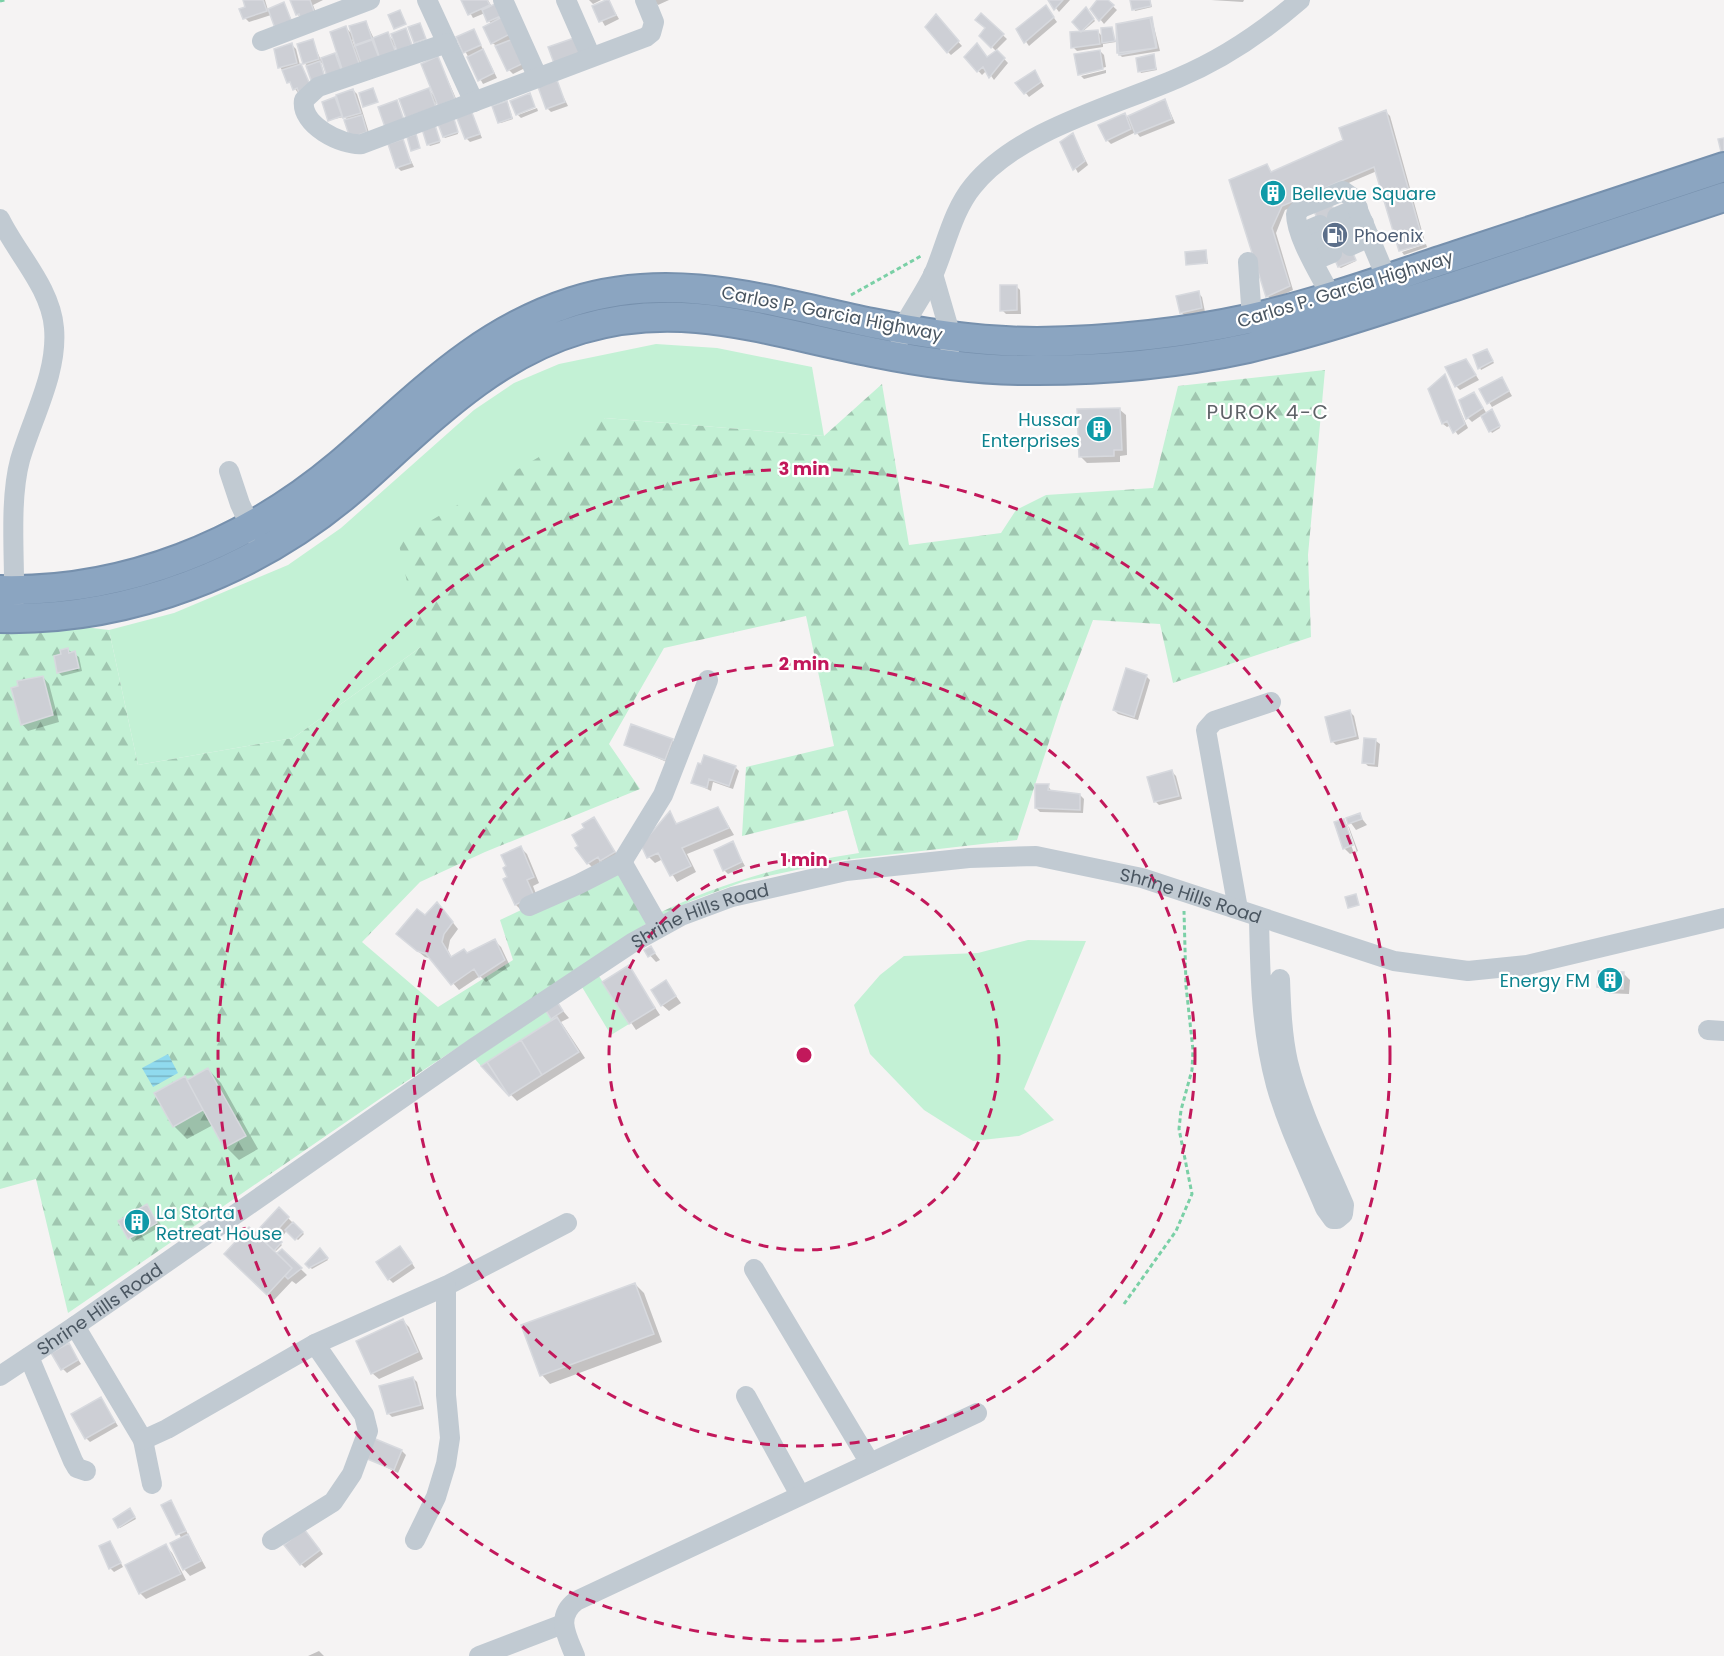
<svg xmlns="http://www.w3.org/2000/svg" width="1724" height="1656" font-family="Poppins,sans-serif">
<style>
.green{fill:#c3f1d5}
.forest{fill:url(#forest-firs);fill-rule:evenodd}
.water{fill:url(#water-rules)}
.shadow{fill:#0003;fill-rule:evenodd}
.building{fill:#cdcfd5;stroke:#d7d9de;stroke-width:1.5}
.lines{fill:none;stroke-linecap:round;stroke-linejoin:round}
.highway-casing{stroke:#7690ad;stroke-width:32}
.path{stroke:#7ad0a6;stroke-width:3;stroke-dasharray:4.5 3;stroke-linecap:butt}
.minor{stroke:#c1cad2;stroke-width:20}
.highway{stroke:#8ba5c1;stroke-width:28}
.ring{fill:none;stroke:#c2185b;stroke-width:3;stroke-dasharray:10 8}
.labels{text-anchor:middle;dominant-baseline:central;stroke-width:4.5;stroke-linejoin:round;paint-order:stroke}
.culture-label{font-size:18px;fill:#0d838f;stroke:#fff;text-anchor:start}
.service-label{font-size:18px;fill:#4e5e75;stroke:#fff;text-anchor:start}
.street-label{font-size:18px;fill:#4a5661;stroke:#fff}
.neighbourhood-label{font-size:20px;letter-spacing:1.5px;fill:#5f6368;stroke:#fff}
.centre{fill:#c2185b;stroke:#fff;stroke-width:3}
.ring-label{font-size:18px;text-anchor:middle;font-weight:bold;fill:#c2185b;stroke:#fff;stroke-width:4.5;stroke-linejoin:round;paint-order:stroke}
</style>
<defs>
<pattern id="forest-firs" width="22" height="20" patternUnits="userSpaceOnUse" patternTransform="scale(1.5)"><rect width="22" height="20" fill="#c3f1d5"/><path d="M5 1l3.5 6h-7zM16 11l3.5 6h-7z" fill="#a0c6b0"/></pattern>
<pattern id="water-rules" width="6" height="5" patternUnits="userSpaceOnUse" patternTransform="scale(1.5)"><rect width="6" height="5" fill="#90daee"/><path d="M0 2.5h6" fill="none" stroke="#78b4c4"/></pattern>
</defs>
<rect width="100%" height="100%" fill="#f5f3f3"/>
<!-- green -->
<path class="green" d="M656 344 717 348 812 367 824 436 605 418 421 647 293 738 138 765 109 630 174 613 288 565 341 528 474 410 514 383 559 364Z
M1028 940 1086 941 1024 1089 1054 1120 1019 1136 973 1141 924 1110 870 1054 854 1005 880 975 904 956 978 953Z
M599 976 629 1024 611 1035 582 987Z
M546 1011 551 1019 557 1017 481 1066 475 1059Z"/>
<!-- forest -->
<path class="forest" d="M1325 370 1308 555 1311 637 1173 683 1160 624 1093 620 1062 702 1017 840 843 860 745 881 691 901 644 925 381 1098 68 1313 36 1179 0 1189V617L109 630 138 765 293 738 421 647 398 540 605 418 824 436 882 384 909 545 1001 533 1016 510 1046 495 1153 488 1178 386ZM806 616 834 746 746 767 742 836 847 810 859 853C787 864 718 883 653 916L622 862 500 920 513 960 438 1007 362 942 420 882 485 852 640 789 609 744 664 648Z"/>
<!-- water -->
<path class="water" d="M168 1054 178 1073 153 1087 142 1068Z"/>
<!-- shadow -->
<path class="shadow" d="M245 0H265L268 10 284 4 296 29 271 15 249 22 245 18 247 8Z
M292 0H323L313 5 318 18 306 23 297 14Z
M463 0H488L492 7 495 6 527 67 513 74 509 70 497 46 492 43 491 24 485 13 473 18Z
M589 0H601L593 4Z
M608 0 619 19 605 26 594 7Z
M654 0H669L658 5Z
M1050 0H1070L1059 12Z
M1099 0H1106L1117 10 1104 24 1092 9Z
M1132 0H1150L1152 7 1135 11Z
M1211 0H1244L1243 2Z
M1086 9 1095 21 1082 32 1074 22Z
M1049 11 1057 22 1029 46 1018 30Z
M981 15 1007 39 996 50 1008 63 994 80 987 70 982 75 966 57 988 59 997 52 981 36 987 29Z
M936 17 962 46 951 55 948 52Z
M1149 19 1153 23 1160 51 1122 57 1118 53Z
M366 22 374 39 387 34 395 42 400 51 394 46 398 57 367 69 360 62 363 70 345 76 324 62 321 63 326 80 304 63 312 41 321 60 335 54 341 61 346 28 354 36ZM352 39 359 46 355 48Z
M1111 29 1116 42 1103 44V47L1077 51 1073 47 1097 31 1103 37Z
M474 31 497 78 483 84 458 38Z
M292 45 296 49 300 65 315 93H298L280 67Z
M1100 51 1104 55 1106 67 1081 73V76L1076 55Z
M1153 56 1157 70 1141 73 1140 71Z
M438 58 458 103 443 110 435 102 439 111 411 121 429 90 435 97Z
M1106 70V73L1084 79 1081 76Z
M1034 72 1044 86 1029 97 1018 83Z
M556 82 568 106 551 112 547 108Z
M353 90 357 94 370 136 344 117 329 120 335 99 341 105Z
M1165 100 1175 123 1140 137 1136 132 1111 144 1107 140 1125 115 1128 117Z
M508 104 513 119 501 123 499 122Z
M537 108 538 111 521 118 518 115Z
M471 112 482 138 470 142 466 138Z
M1386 112 1390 116 1425 242 1400 251 1377 171 1285 210 1276 233 1293 290 1271 300 1268 296 1231 180 1267 166 1272 173 1345 141Z
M455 122 458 134 445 138 444 137Z
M435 127 440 143 430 146 428 144Z
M1073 135 1088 165 1078 173 1062 142Z
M402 141 414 167 401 171 397 167Z
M1332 206 1356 261 1341 268 1339 267Z
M1426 244 1427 247 1404 255 1402 252Z
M1206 252 1208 264H1188Z
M1016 286 1020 290 1021 314H1006L1002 310Z
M1198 293 1202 297 1205 312 1185 316 1181 312Z
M1488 353 1494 363 1481 370 1475 356Z
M1466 360 1479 380 1460 390 1456 386Z
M1444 376 1468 428 1458 435 1451 425 1447 427 1443 424 1430 389Z
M1502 379 1512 396 1492 407 1481 389Z
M1474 393 1487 414 1493 413 1500 428 1492 433 1482 415 1472 422 1468 418 1461 401Z
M1119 409 1126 415 1127 455 1120 456V462L1087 463 1081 457Z
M67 649 79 657 82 671 62 676 58 672 62 656Z
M1146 676 1150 680 1138 720 1118 714 1114 710Z
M43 677 49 684 59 722 28 731 22 724Z
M1350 712 1354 716 1359 739 1336 745 1332 741Z
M672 740 676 744 669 763 625 744Z
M1376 741 1380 744 1378 767 1368 766 1364 762Z
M735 767 739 771 733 789 713 782 711 791 693 782Z
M1172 772 1176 776 1182 799 1159 805 1155 801Z
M1048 786 1052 792 1080 795 1084 799 1083 813 1040 812 1036 808Z
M718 808 734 835 687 854 696 872 677 882 663 859 655 863 649 857 670 814 678 825Z
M1359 815 1367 825 1356 830 1348 819Z
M594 819 618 856 605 864 602 861 592 867 588 863 586 828Z
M1343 821 1349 827 1358 851 1350 854 1344 848ZM1344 826H1348L1357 852 1354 853Z
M732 843 745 866 728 874 724 870Z
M521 848 527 854 539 883 533 886 539 902 522 911 516 905 505 880 509 878Z
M443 910 458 929 450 940 448 950 452 958 467 954 495 941 501 947 510 966 486 982 480 976 459 990 432 959 425 957 404 940Z
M651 948 660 960 656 962 646 951Z
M628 967 660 1015 636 1030 604 982Z
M1623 973 1630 980 1629 994 1605 993 1598 987Z
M666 982 681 1003 669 1011 662 1005Z
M558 1005 569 1018 561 1022 585 1058 517 1101 483 1066 555 1020 553 1018Z
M208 1069 221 1083 258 1149 239 1160 226 1147 213 1125 187 1139 174 1126 187 1081Z
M146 1206 160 1227 133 1242 120 1222Z
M279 1209 304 1234 298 1240 287 1230 279 1242 282 1245 276 1251 269 1244 267 1246 277 1256 282 1251 307 1275 296 1284 292 1281 274 1300 226 1254 255 1235Z
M321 1250 328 1260 312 1269 307 1264Z
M404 1251 415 1268 393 1283 389 1279Z
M635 1284 644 1293 662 1342 550 1384 542 1375 523 1326Z
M403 1321 409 1327 423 1359 379 1379 372 1373Z
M68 1344 81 1364 67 1373 63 1369Z
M413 1378 417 1382 424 1409 392 1417 388 1413Z
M101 1399 118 1426 90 1442 86 1438Z
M402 1451 406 1455 398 1473 367 1458Z
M171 1502 206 1568 190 1576 184 1569 182 1539 163 1506Z
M132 1512 136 1519 120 1528 119 1527Z
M308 1535 323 1554 305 1568 301 1564Z
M110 1543 123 1567 114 1572 110 1568Z
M166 1546 172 1553 186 1580 146 1599 140 1593Z
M319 1651 324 1656H308Z"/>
<!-- building -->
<path class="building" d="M243 0H263L267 11 243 19 239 9 245 7Z
M290 0H310L315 14 301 20 299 14 296 15Z
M461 0H487L490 5 468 15Z
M606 0H609L616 15 599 22 592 6Z
M1048 0H1063L1054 10Z
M1097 0H1108L1114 5 1099 21 1090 9Z
M1130 0H1150L1151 6 1132 10Z
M284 2 293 25 276 31 268 9Z
M495 4 501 16 487 22 482 10Z
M1046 5 1054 17 1024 43 1016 29Z
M1086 7 1094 19 1081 32 1072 22Z
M400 10 406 24 394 29 388 15Z
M981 13 1004 34 991 48 979 36 985 28 975 20Z
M936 14 959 41 947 53 925 27Z
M502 17 510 34 491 44 483 27Z
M1152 17 1157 48 1119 55 1116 24Z
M1150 18 1156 48 1117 53 1116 24Z
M366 21 372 39 355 45 349 26Z
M420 23 426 39 414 43 408 27Z
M346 26 360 66 343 72 330 32Z
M1112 27 1115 41 1102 43 1101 28Z
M406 28 412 45 397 51 391 34Z
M474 29 481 45 463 53 456 37Z
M1098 30 1100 44 1071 48 1070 32Z
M388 32 396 53 380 59 373 38Z
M577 37 583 54 555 66 548 47Z
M313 39 319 59 303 64 297 44Z
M513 39 524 63 507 71 495 46Z
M372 40 380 60 362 66 355 46Z
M292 43 297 63 278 68 274 49Z
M977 43 987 57 997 50 1005 58 989 78 983 67 977 72 964 57Z
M483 49 494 73 478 81 467 57Z
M1100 50 1103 69 1078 75 1074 54Z
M335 53 342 72 327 77 321 58Z
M1154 54 1156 69 1138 72 1136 58Z
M438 56 455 99 438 106 421 64Z
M320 61 325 78 312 83 306 66Z
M301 64 312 89 299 93 297 88 293 90 290 82 287 83 282 70Z
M1035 70 1041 82 1024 94 1015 83Z
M557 80 565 102 546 109 538 87Z
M373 88 378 102 363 107 359 93Z
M429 88 436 107 406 118 399 99Z
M353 89 361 113 343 118 336 95Z
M530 93 535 107 516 115 510 101Z
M335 97 342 116 328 121 322 102Z
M1165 99 1172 119 1135 134 1128 116Z
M397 100 405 123 386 130 378 107Z
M507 101 512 118 498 123 492 106Z
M471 110 480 134 465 139 456 116Z
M1386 110 1424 244 1399 251 1374 167 1282 206 1272 228 1290 286 1266 297 1229 180 1267 164 1271 172 1343 140 1339 128Z
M1125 113 1131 129 1106 141 1098 125Z
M362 115 367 132 350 138 344 120Z
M454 119 458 132 443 137 438 124Z
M435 125 440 141 427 145 422 129Z
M1073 133 1085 161 1073 170 1060 142Z
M416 134 420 148 411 151 407 137Z
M1724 138V159L1723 160 1718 139Z
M403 139 411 163 396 168 388 144Z
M1331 203 1356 260 1338 267 1314 211Z
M1206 250 1207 263 1186 265 1185 252Z
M1000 285H1017V310L1000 311Z
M1199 291 1202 308 1180 313 1176 296Z
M1487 349 1493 361 1478 369 1473 355Z
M1466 359 1476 375 1455 387 1445 367Z
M1445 374 1465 424 1453 433 1447 421 1442 424 1428 389Z
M1502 377 1509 391 1487 404 1479 389Z
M1474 392 1483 408 1466 419 1459 400Z
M1120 408 1122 450H1114V456L1079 457 1077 409Z
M1492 409 1500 426 1489 432 1481 416Z
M68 648 69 653 75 651 79 668 57 673 54 656 61 654 60 650Z
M1126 668 1147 675 1134 717 1113 710Z
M43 676 53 715 21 725 11 688 18 686 17 681Z
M1350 710 1356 736 1331 742 1325 717Z
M631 724 673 739 665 760 624 745Z
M1364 738 1376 739 1374 764 1362 763Z
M704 755 736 766 729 786 709 779 707 788 691 783 698 763 701 764Z
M1172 770 1179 796 1154 802 1147 777Z
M1035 784H1049L1048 790 1080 794V810L1035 808Z
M718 807 729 828 682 848 691 866 670 876 658 853 647 858 641 845 670 811 676 824Z
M1360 813 1362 819 1348 824 1346 818Z
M594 817 615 852 600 861 598 857 587 864 575 848 578 846 572 835 584 828 582 824Z
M1344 819 1353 845 1343 849 1334 822Z
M733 841 742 862 723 871 714 850Z
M521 846 534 877 527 880 534 896 515 905 503 879 507 877 503 868 506 866 501 855Z
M1356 894 1359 905 1348 908 1345 897Z
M437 902 453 922 444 934 442 942 451 957 464 949 467 953 495 939 505 960 479 977 474 969 451 985 426 954 417 951 396 934 417 909 425 915Z
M651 946 655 953 648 957 644 950Z
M629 965 655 1008 629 1024 602 982Z
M1598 971 1624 972 1623 989 1597 987Z
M666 980 676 996 661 1006 651 990Z
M558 1003 563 1011 551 1019 546 1011Z
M557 1017 579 1052 542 1075 521 1040Z
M521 1040 542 1075 509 1096 487 1062Z
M487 1062 509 1096 481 1066Z
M208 1068 246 1136 224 1148 187 1080Z
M185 1076 203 1110 173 1127 154 1093Z
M147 1204 157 1223 128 1239 118 1221Z
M279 1207 289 1217 266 1243 255 1233Z
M293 1222 303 1232 295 1240 285 1230Z
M249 1227 292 1268 267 1295 224 1254Z
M273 1235 282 1242 274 1251 266 1243Z
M400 1246 412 1263 388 1280 376 1262Z
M320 1248 328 1258 309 1268 305 1264Z
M282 1249 302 1268 288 1279 285 1276 292 1268 277 1253Z
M635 1283 654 1334 540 1376 521 1325Z
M403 1319 418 1352 371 1374 356 1341Z
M69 1343 78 1360 61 1370 51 1353Z
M413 1377 421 1405 387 1414 379 1386Z
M101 1397 115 1422 85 1439 71 1414Z
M373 1438 402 1450 394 1470 365 1458Z
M171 1500 186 1531 176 1535 161 1505Z
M130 1508 135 1517 118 1528 113 1519Z
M304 1529 320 1550 300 1565 284 1545Z
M188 1534 201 1561 183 1570 170 1543Z
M110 1541 121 1563 109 1569 99 1546Z
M166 1544 181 1574 139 1594 125 1565Z"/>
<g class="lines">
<!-- highway casing -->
<g class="highway-casing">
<path id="highway" d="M0 590C125 593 245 544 339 465 414 401 475 333 572 302 676 269 771 302 872 323 926 334 982 342 1037 342 1108 341 1179 334 1248 319 1320 303 1391 277 1461 254 1548 225 1636 196 1724 167
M0 618C130 621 258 571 356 486 425 425 489 356 581 329 685 298 771 333 872 352 926 363 982 371 1037 370 1108 370 1179 363 1248 348 1320 331 1390 307 1461 284 1548 255 1636 226 1724 197"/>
</g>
<!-- path -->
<path class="path" d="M0 1 5 0
M851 295 921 256
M1124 1304 1176 1231 1192 1194 1179 1129 1181 1110 1192 1070 1193 1050 1186 986 1184 911"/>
<!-- minor -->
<g class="minor">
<path d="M427 0 474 102"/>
<path d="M503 0 538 78"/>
<path d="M566 0 591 57"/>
<path d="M262 41 370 0"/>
<path d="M447 43 318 87 304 100C300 125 342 146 362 144L646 37 651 33 654 22 645 0"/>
<path d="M1337 217 1358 208"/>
<path d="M0 219C17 254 51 288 54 328 58 373 32 418 20 460 9 501 15 558 14 601"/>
<path d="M1344 231 1364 223"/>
<path d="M1301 233 1320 225"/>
<path d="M1350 246 1370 237"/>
<path d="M1307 247 1326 239"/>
<path d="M1313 261 1332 253"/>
<path d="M1248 262 1252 319"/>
<path d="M933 274 951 336 950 347"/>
<path d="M1331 296C1321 276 1296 237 1296 214L1301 208 1343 191 1353 198 1391 289"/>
<path d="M900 338 902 329C912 310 925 292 934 273 946 245 953 210 973 186 1018 130 1114 106 1178 78 1223 59 1263 32 1300 0"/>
<path d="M229 471 240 504 255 536"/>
<path d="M622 862 659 927"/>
<path d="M529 906 579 884 622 862 663 795 708 680"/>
<path d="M1238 909 1206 730 1214 721 1271 702"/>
<path d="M1259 917C1260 973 1261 1030 1276 1085 1288 1128 1308 1167 1325 1208L1333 1219H1337L1343 1214 1344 1205C1324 1158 1300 1111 1288 1062 1282 1035 1281 1007 1280 979"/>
<path d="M1708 1030 1724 1031"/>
<path d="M754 1269 870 1463"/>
<path d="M75 1326 143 1440 152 1484"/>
<path d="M29 1357 73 1461 77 1468 86 1471"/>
<path id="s1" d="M0 1376 75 1326 474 1048 632 943 681 916 732 897 846 871 969 858 1036 856 1142 878 1394 961 1468 971 1527 965 1724 918"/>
<path d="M746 1396 800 1495"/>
<path d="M143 1440 167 1429 315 1344 446 1286 567 1223"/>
<path d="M272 1540 333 1502 352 1474 368 1431 364 1415 315 1344"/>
<path d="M415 1540 436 1497 446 1464 450 1438 446 1395V1286"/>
<path d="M479 1656 563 1624"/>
<path d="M575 1656C567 1636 555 1617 576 1601L977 1413"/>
</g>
<!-- highway -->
<use href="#highway" class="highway"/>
</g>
<!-- distance rings -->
<g class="ring">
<circle cx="804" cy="1055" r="195"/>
<circle cx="804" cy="1055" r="391"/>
<circle cx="804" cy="1055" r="586"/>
</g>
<!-- icons -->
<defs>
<g id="building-disc" transform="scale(1.35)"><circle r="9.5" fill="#0f9aa8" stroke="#fff"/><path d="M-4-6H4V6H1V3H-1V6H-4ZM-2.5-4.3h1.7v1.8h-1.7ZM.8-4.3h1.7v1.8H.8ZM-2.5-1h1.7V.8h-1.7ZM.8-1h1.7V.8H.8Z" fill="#fff"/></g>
<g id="fuel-disc" transform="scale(1.35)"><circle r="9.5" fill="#5c6f8a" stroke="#fff"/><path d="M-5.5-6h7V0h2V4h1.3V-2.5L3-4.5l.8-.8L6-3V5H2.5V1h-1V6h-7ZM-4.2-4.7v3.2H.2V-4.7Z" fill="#fff"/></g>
</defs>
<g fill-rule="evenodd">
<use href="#building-disc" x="1273" y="193"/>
<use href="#fuel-disc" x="1335" y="235"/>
<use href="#building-disc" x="1099" y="429"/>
<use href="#building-disc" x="1610" y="980"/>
<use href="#building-disc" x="137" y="1222"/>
</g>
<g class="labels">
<!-- culture labels -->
<g class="culture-label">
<text x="1292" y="193">Bellevue Square</text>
<text x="1080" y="419" text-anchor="end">Hussar<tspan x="1080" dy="21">Enterprises</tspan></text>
<text x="1590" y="980" text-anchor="end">Energy FM</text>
<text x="156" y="1212">La Storta<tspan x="156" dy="21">Retreat House</tspan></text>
</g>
<!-- service labels -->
<g class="service-label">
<text x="1354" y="235">Phoenix</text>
</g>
<!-- street labels -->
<g class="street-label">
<text transform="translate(1345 289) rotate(-17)">Carlos P. Garcia Highway</text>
<text transform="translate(832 313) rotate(11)">Carlos P. Garcia Highway</text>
<text stroke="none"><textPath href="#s1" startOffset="1344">Shrine Hills Road</textPath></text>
<text stroke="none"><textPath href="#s1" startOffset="840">Shrine Hills Road</textPath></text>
<text stroke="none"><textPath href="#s1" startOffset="120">Shrine Hills Road</textPath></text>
</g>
<!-- neighbourhood labels -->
<g class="neighbourhood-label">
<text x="1268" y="412">PUROK 4-C</text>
</g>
</g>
<circle cx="804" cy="1055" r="9" class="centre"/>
<g class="ring-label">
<text x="804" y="475">3 min</text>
<text x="804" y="670">2 min</text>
<text x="804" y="866">1 min</text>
</g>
</svg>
